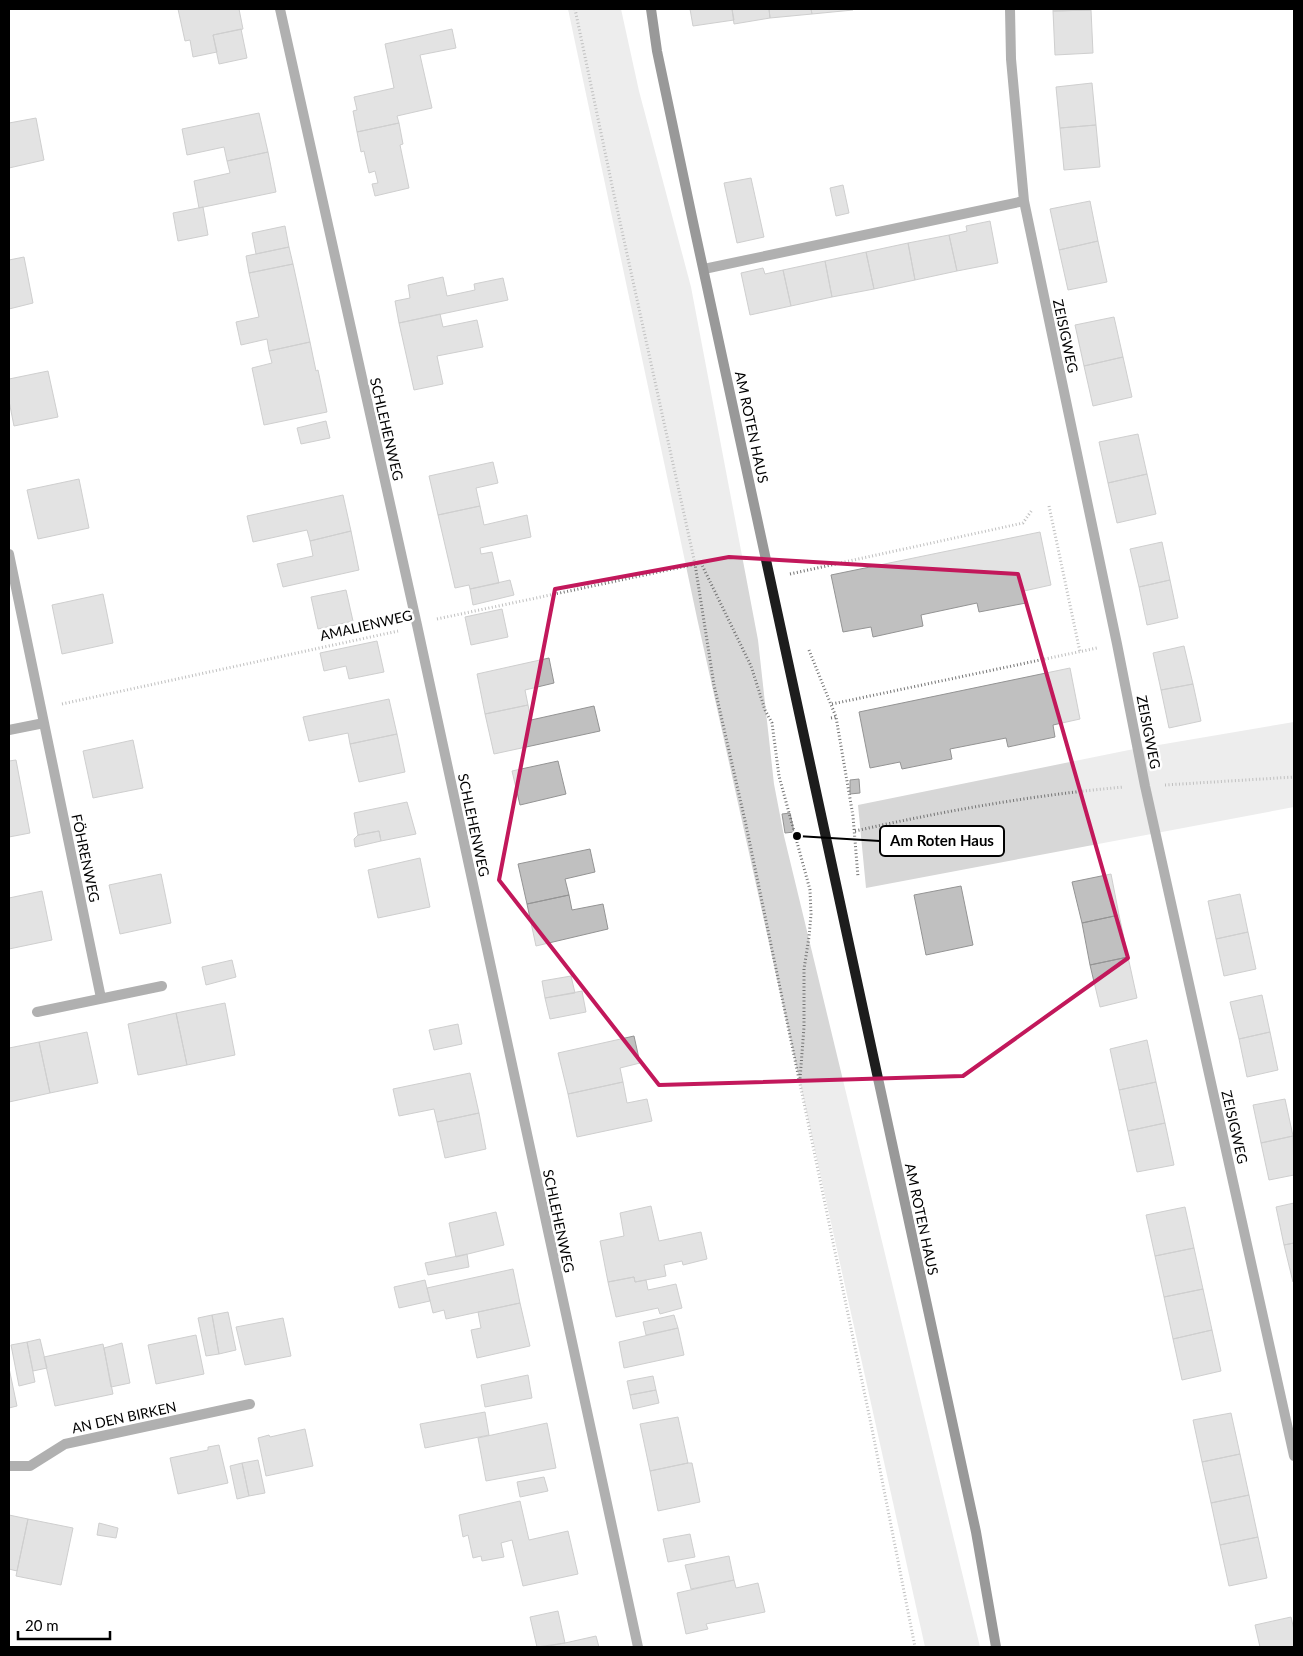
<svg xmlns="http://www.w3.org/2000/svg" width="1303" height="1656" font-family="Lato,sans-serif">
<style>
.green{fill:#d7d7d7}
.building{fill:#c0c0c0;stroke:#949494}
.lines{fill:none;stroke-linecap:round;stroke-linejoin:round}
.path{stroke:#727272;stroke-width:3;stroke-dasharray:1 2.5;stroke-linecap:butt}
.street{stroke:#505050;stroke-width:10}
.secondary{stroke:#1d1d1d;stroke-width:10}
.marked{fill:none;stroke:#c2185b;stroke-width:4;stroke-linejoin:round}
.labels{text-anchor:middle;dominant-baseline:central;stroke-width:5;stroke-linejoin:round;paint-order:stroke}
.street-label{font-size:14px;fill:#000;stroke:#fff}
.leader{fill:none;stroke:#000;stroke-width:2}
.callout-dot{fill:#000;stroke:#fff;stroke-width:2}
.callout{fill:#fff;stroke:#000;stroke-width:2}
.callout-label{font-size:15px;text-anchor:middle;font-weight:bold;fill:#000}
</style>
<rect width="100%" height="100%" fill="#fff"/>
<!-- green -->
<path class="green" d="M568 9H621L639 91 691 287 758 640 774 784 784 836 980 1647H925L697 618Z
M1294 722V807L866 888 858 805 1129 750Z"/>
<!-- building -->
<path class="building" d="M178 9H239L243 29 213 35 217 52 193 57 190 40 185 41Z
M690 9H732L734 20 693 26Z
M732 9H769L770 18 734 24Z
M769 9H811L812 14 770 18Z
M811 9H853V10L812 14Z
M1053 9H1091V10L1053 11Z
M1091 10 1093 53 1055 55 1053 11Z
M241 29 247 58 219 64 213 35Z
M452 29 456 48 420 55 432 108 397 116 399 123 357 132 353 111 357 110 354 97 394 88 385 44Z
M1092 83 1096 125 1060 128 1056 87Z
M259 113 268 152 227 161 224 147 187 155 182 129Z
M36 118 44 160 9 168V123Z
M399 123 403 144 400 145 409 188 375 196 372 184 378 183 375 171 369 173 364 151 361 152 357 132Z
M1096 125 1100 167 1064 170 1060 128Z
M268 152 276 192 199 208 194 181 230 173 227 161Z
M751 178 764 237 737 243 724 183Z
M843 185 849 213 836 216 830 188Z
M1090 201 1098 241 1059 250 1050 209Z
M203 207 208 235 178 241 173 213Z
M990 221 998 263 957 271 949 235 967 231 966 226Z
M285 226 289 247 256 254 252 233Z
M949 235 957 271 915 280 908 243Z
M1098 241 1107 282 1068 290 1059 250Z
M908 243 915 280 874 289 866 252Z
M289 247 293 264 249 273 246 256Z
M866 252 874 289 832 297 825 261Z
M24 257 33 303 9 309V260Z
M825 261 832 297 791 306 783 270Z
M293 264 310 342 269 351 267 339 241 345 236 322 259 317 249 273Z
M763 268 765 274 783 270 791 306 750 315 741 273Z
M443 277 447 296 475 290 474 284 503 278 508 300 399 323 395 301 410 298 408 285Z
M440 314 443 327 477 320 483 347 437 356 443 384 414 390 399 323Z
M1114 317 1123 357 1084 366 1075 325Z
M310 342 316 371 318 370 327 412 264 425 252 368 272 363 269 351Z
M1123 357 1132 397 1093 406 1084 366Z
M48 371 58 417 14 426 9 401V379Z
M326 421 330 438 301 444 297 428Z
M1138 434 1147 474 1108 483 1099 442Z
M493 462 498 483 476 488 480 506 438 515 429 476Z
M1147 474 1156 514 1117 523 1108 483Z
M79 479 89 528 38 539 27 490Z
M343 495 351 531 310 541 307 530 253 542 247 516Z
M480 506 484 525 527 515 531 537 480 548 481 554 492 552 499 583 470 589 469 585 455 588 438 515Z
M351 531 359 570 283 587 277 564 313 556 310 541Z
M1040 532 1051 585 1024 591 1026 603 979 612 977 603 921 615 923 626 873 637 871 627 843 632 831 575Z
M1162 542 1170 580 1139 587 1130 549Z
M510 580 514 595 473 605 470 589Z
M1170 580 1178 618 1147 625 1139 587Z
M346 590 353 621 318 629 311 597Z
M103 594 113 643 62 654 52 605Z
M502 609 508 637 471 645 465 617Z
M377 641 384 672 349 679 346 666 324 671 320 653Z
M1184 646 1193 684 1161 690 1153 653Z
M549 658 554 683 525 690 528 705 485 714 477 674Z
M1070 668 1080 719 1053 725 1055 737 1008 747 1006 738 950 749 952 759 902 769 900 762 870 768 859 712Z
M1193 684 1201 721 1169 728 1161 690Z
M389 699 397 734 350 744 348 733 309 741 303 717Z
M528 705 531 720 594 706 600 731 494 754 485 714Z
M397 734 405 772 359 782 350 744Z
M133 740 143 788 93 798 83 751Z
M16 760 30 833 9 837V761Z
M558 761 566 794 520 805 512 771Z
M859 779 860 793 850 794V780Z
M407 802 416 834 381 841 379 831 358 835 354 813Z
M790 813 794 832 785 833 782 814Z
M379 831 381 841 355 847 354 839 358 835Z
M590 849 595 872 565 879 569 895 527 904 518 864Z
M420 858 430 907 378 918 368 870Z
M161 874 171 923 120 934 109 885Z
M1111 874 1119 915 1082 923 1072 882Z
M961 886 973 945 926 955 914 895Z
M42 891 52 940 9 949V898Z
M1240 894 1248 932 1216 939 1208 901Z
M569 895 572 910 603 904 608 929 536 946 527 904Z
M1119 915 1128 957 1090 965 1082 923Z
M1248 932 1256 969 1224 976 1216 939Z
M1128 957 1137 998 1100 1007 1090 965Z
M232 960 236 977 206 985 202 967Z
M571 976 575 993 545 998 542 981Z
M582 991 586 1012 550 1019 545 998Z
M1262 995 1270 1032 1239 1039 1230 1002Z
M225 1003 235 1055 187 1065 176 1013Z
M176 1013 187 1065 138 1075 128 1024Z
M458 1024 462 1044 434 1050 429 1030Z
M87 1032 98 1083 50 1093 39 1042Z
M1270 1032 1278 1070 1247 1077 1239 1039Z
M634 1036 640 1063 620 1068 623 1082 568 1094 558 1053Z
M1147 1040 1156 1082 1119 1090 1110 1049Z
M39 1042 50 1093 9 1102V1048Z
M470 1073 479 1113 437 1122 434 1109 399 1116 393 1089Z
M623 1082 627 1103 647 1099 652 1121 577 1137 568 1094Z
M1156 1082 1165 1123 1128 1131 1119 1090Z
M1285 1099 1293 1136 1261 1143 1253 1105Z
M479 1113 486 1149 445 1158 437 1122Z
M1165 1123 1174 1165 1137 1172 1128 1131Z
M1293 1136 1294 1175 1269 1180 1261 1143Z
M1294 1203V1243L1284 1245 1276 1207Z
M651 1206 659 1241 701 1232 707 1259 683 1265 682 1261 664 1265 666 1276 635 1282 634 1277 608 1282 600 1241 624 1236 620 1213Z
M1185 1207 1194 1248 1155 1256 1146 1215Z
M496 1212 504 1245 456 1257 449 1223Z
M1294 1243V1282H1293L1284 1245Z
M1194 1248 1203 1289 1164 1297 1155 1256Z
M467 1254 469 1267 428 1275 425 1263Z
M513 1269 520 1303 446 1319 444 1310 433 1313 427 1288Z
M634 1277 635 1282 646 1280 648 1290 676 1284 682 1308 660 1314 658 1308 616 1317 608 1282Z
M425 1280 430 1301 399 1308 394 1287Z
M1203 1289 1212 1330 1173 1339 1164 1297Z
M520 1303 530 1346 477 1358 471 1330 481 1328 478 1312Z
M228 1312 236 1350 219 1354 212 1315Z
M212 1315 219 1354 206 1356 198 1318Z
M674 1315 678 1328 646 1335 643 1322Z
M283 1318 291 1356 245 1365 236 1327Z
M678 1328 684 1355 624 1368 619 1342Z
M1212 1330 1221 1371 1182 1380 1173 1339Z
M196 1335 204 1374 156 1384 148 1345Z
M40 1339 47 1368 33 1371 27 1342Z
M27 1342 35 1382 19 1386 11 1345Z
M122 1343 130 1383 111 1387 104 1348Z
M103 1344 113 1394 55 1406 44 1357Z
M9 1368 17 1406 9 1408Z
M528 1375 532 1398 485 1407 481 1385Z
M653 1376 656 1390 630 1395 627 1381Z
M656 1390 659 1403 633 1409 630 1395Z
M485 1412 489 1435 425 1448 420 1424Z
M1231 1413 1240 1454 1202 1462 1193 1420Z
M678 1417 688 1463 650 1471 640 1424Z
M547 1423 556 1468 486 1481 478 1438Z
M305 1429 313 1466 266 1476 258 1438 269 1435 270 1437Z
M219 1445 228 1483 178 1494 170 1458 208 1450V1447Z
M1240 1454 1249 1495 1211 1503 1202 1462Z
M258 1460 265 1493 249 1496 242 1463Z
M242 1463 249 1496 237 1499 230 1466Z
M688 1463H692L700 1502 658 1511 650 1471Z
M544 1477 548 1491 520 1497 517 1482Z
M1249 1495 1258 1537 1220 1545 1211 1503Z
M520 1501 529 1540 568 1531 578 1574 523 1586 512 1540 501 1543 504 1557 482 1561 481 1556 473 1558 468 1535 463 1537 459 1515Z
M9 1515 28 1519 17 1571 9 1569Z
M28 1519 73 1528 61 1585 16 1576Z
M99 1523 118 1528 116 1538 97 1535Z
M690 1534 695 1557 668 1562 663 1539Z
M1258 1537 1267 1578 1229 1586 1220 1545Z
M729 1556 734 1580 691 1589 685 1565Z
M734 1580 736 1588 758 1583 765 1612 706 1624 708 1629 686 1634 677 1593Z
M558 1611 565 1643 537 1647 530 1617Z
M1291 1617 1294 1630V1647H1260L1255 1625Z
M596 1636 599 1647H543L565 1643Z"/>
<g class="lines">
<!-- path -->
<path class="path" d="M575 9 613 190 695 564 714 685 746 825 872 1429 915 1647
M1049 506 1080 652
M790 574 1023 523 1032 510
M437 619 701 563 751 666 765 710 772 723 779 776 810 890 811 914 809 937 804 969V1027L800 1079
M809 650 836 717 853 816 858 877
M62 704 398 631
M832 704 1097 648
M831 718 836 717
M1165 785 1294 777
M855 831C944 811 1033 795 1124 787"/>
<!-- street -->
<path class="street" d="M280 9 417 625 638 1647
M1010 9 1011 59 1024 201 1117 644 1145 786 1294 1456
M704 269 1024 201
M9 554 101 998
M9 730 44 723
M37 1012 162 986
M9 1466H30L65 1444 250 1404"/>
<!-- secondary -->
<path class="secondary" d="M651 9 657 51 693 222 976 1532 996 1647"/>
</g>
<!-- marked area -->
<path d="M0 0H1303V1656H0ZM729 557 1018 574 1128 958 963 1076 659 1085 499 880 555 589Z" fill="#fff" fill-opacity=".55" fill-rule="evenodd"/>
<path class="marked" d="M729 557 1018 574 1128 958 963 1076 659 1085 499 880 555 589Z"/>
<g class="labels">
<!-- street labels -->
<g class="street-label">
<text transform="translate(1066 336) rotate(78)">ZEISIGWEG</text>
<text transform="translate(752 427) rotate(78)">AM ROTEN HAUS</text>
<text transform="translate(387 429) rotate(77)">SCHLEHENWEG</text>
<text transform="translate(366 625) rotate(-13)">AMALIENWEG</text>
<text transform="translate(1149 732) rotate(79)">ZEISIGWEG</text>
<text transform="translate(474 825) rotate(78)">SCHLEHENWEG</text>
<text transform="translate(86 858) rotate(78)">FÖHRENWEG</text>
<text transform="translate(1235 1127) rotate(77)">ZEISIGWEG</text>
<text transform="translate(922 1219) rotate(78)">AM ROTEN HAUS</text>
<text transform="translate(559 1221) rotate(78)">SCHLEHENWEG</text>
<text transform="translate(124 1417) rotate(-12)">AN DEN BIRKEN</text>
</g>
</g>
<!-- callouts -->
<path class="leader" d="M797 836L880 841"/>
<circle class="callout-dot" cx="797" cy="836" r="5"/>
<rect class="callout" x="880" y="826" width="124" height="30" rx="5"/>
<g class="callout-label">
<text x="942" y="846">Am Roten Haus</text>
</g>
<!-- border -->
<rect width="1303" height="1656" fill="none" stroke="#000000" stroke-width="20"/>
<!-- scale -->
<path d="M18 1631v8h92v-8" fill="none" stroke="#000000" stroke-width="2.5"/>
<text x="25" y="1631" font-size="15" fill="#000000" stroke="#ffffff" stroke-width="4" paint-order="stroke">20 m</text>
</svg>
